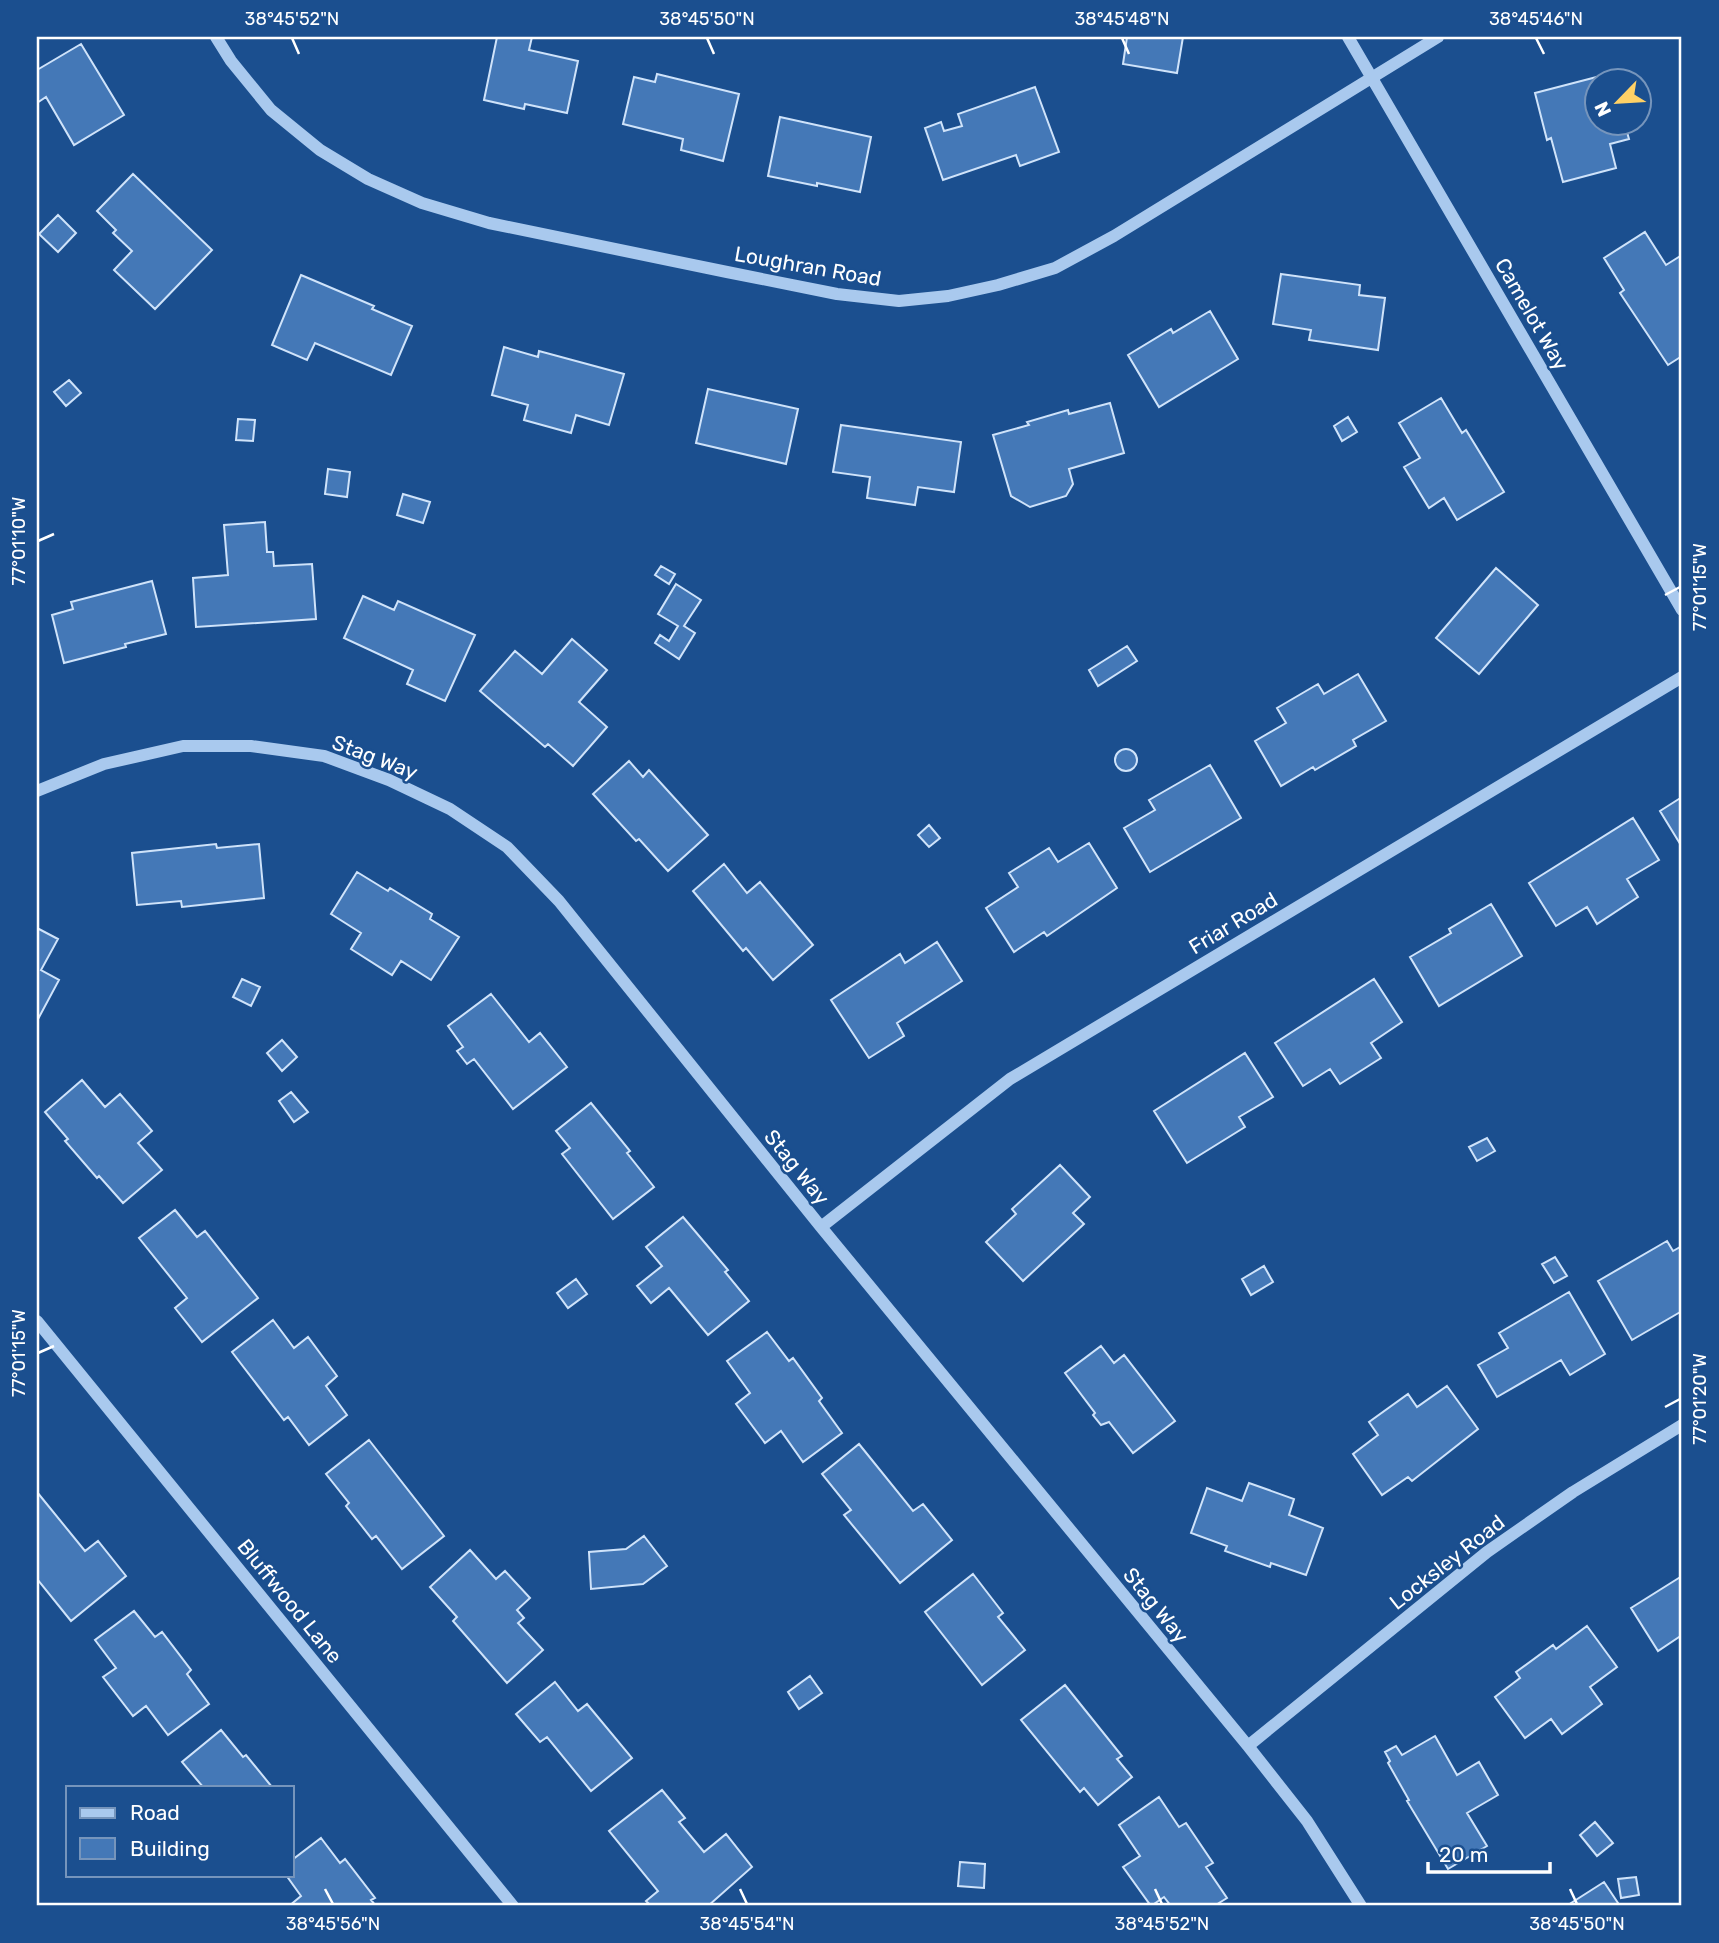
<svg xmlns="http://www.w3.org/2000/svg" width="1719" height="1943" font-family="Rubik,sans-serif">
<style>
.building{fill:#4478b7;stroke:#cfe3fa;stroke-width:2}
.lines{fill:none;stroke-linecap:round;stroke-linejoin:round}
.minor{stroke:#a9c9ee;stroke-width:12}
.ticks{fill:none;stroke:#fff;stroke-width:2.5}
.labels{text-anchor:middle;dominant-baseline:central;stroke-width:5;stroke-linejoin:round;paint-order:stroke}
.street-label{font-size:21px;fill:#fff;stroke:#1b4f8f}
.neatline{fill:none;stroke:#fff;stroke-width:2.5}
.ticks-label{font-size:18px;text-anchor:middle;fill:#fff}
</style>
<rect width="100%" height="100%" fill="#1b4f8f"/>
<!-- building -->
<path class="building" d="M497 37H532L529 50 578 61 567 113 525 104 524 109 484 100Z
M1127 37H1183L1177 73 1123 64Z
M81 44 124 115 74 145 46 97 37 103V70Z
M1612 73 1614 80H1596V122H1624L1629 139 1610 144 1616 168 1563 182 1551 138 1547 140 1535 93Z
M657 74 739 94 723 161 681 150 683 139 623 124 634 77 655 82Z
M1035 87 1059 152 1020 166 1016 155 943 180 925 128 941 122 944 131 962 126 958 114Z
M780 117 871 137 860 192 817 183V186L768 176Z
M133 174 212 250 155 309 114 270 132 251 113 233 116 230 97 211Z
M58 215 76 233 58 252 39 234Z
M1645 232 1666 265 1682 255V356L1668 365 1620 293 1624 290 1604 258Z
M1281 274 1360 285 1359 295 1385 298 1378 350 1309 340 1311 330 1273 324Z
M301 275 374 306 372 309 412 326 391 375 315 343 307 360 272 345Z
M1210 311 1238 359 1159 407 1128 355 1171 329 1173 333Z
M504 347 538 357 539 351 624 374 609 425 576 415 571 433 524 420 528 405 492 395Z
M69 380 81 393 66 406 54 392Z
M708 389 798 409 786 464 696 443Z
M1441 398 1462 433 1466 430 1504 492 1457 520 1444 498 1429 508 1404 467 1420 458 1399 423Z
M1110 403 1124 453 1069 469 1073 484 1066 496 1030 507 1011 496 993 435 1029 425 1027 422 1068 410 1069 414Z
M1348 417 1357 432 1342 441 1334 426Z
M238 419 255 420 253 441 236 440Z
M841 425 961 442 954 492 918 487 915 505 867 498 870 477 833 472Z
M328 469 350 472 347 497 325 494Z
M403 494 430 502 423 523 397 515Z
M265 522 267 552H273L274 566 312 564 316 619 196 627 193 578 228 575 224 525Z
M661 566 675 574 669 584 655 575Z
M1496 568 1538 605 1479 674 1436 638Z
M152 581 166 634 125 644 126 647 64 663 52 615 73 609 71 602Z
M676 584 701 600 684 626 695 633 679 659 655 643 660 635 669 641 678 626 658 614Z
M363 596 394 610 398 601 475 635 445 701 407 684 413 670 344 638Z
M572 639 607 670 579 702 607 727 573 766 548 744 545 747 480 691 515 651 542 674Z
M1127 646 1137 661 1098 686 1089 670Z
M1358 674 1386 721 1353 740 1356 746 1315 770 1313 767 1281 786 1255 741 1286 723 1277 708 1318 684 1324 694Z
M1115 760a11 11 0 1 1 22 0a11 11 0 1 1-22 0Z
M629 761 643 777 649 770 708 835 668 871 639 839 636 841 593 794Z
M1210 765 1241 818 1150 872 1124 828 1155 810 1149 800Z
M1682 797V847L1660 811Z
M1633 818 1659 860 1627 879 1638 897 1597 924 1587 907 1556 926 1529 883Z
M929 825 940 838 929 847 918 835Z
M1089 843 1117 888 1047 936 1044 932 1014 952 986 908 1018 887 1009 873 1049 848 1058 862Z
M216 844 217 848 259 844 264 898 182 907 181 901 137 905 132 853Z
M724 864 747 893 760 882 813 945 773 980 746 948 743 951 693 891Z
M357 872 388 891 390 888 432 914 430 919 459 937 431 980 401 961 392 975 351 949 361 933 331 914Z
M1491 904 1522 956 1439 1006 1410 957 1451 933 1449 929Z
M37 928 58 939 41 970 59 980 37 1021Z
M937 942 962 981 897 1023 904 1036 869 1058 831 1000 900 954 905 963Z
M242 979 260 987 251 1006 233 997Z
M1374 979 1402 1022 1371 1043 1381 1058 1340 1084 1330 1069 1303 1086 1275 1043Z
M491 994 529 1042 540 1033 567 1067 513 1109 474 1059 467 1064 457 1051 463 1047 448 1026Z
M282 1040 297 1057 282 1071 267 1053Z
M1245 1053 1273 1097 1239 1117 1245 1127 1187 1163 1154 1111Z
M82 1080 105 1107 120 1094 152 1131 138 1143 162 1170 123 1203 99 1176 97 1178 65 1141 68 1139 45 1112Z
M291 1092 308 1112 294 1122 279 1101Z
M591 1103 630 1151 627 1153 654 1187 613 1219 562 1154 570 1148 556 1131Z
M1487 1138 1495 1151 1477 1161 1469 1147Z
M1060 1165 1090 1197 1073 1213 1084 1224 1023 1281 986 1242 1016 1214 1012 1209Z
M175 1210 197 1237 205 1231 258 1298 202 1342 175 1308 187 1298 139 1238Z
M683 1217 728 1270 725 1272 749 1301 708 1335 669 1288 651 1303 637 1286 662 1266 646 1247Z
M1667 1241 1673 1251 1682 1246V1311L1632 1340 1598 1281Z
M1555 1257 1567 1276 1554 1283 1542 1264Z
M1264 1266 1273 1282 1251 1295 1242 1279Z
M576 1279 587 1294 568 1308 557 1293Z
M1569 1292 1605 1354 1570 1375 1561 1360 1497 1397 1478 1365 1508 1348 1499 1333Z
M273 1320 294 1348 308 1337 337 1376 326 1386 347 1415 309 1445 288 1417 284 1420 232 1352Z
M767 1332 789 1361 793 1358 822 1398 819 1401 842 1433 803 1462 781 1431 765 1443 736 1404 750 1393 727 1361Z
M1101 1346 1114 1363 1124 1355 1175 1421 1133 1453 1109 1422 1101 1425 1093 1415 1095 1413 1065 1373Z
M1447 1386 1478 1429 1412 1481 1408 1477 1382 1495 1353 1454 1378 1435 1369 1422 1408 1394 1417 1407Z
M369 1440 444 1536 402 1569 376 1536 372 1539 346 1506 349 1503 326 1474Z
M859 1444 913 1511 923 1504 952 1540 900 1583 844 1515 851 1510 822 1474Z
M1249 1483 1294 1499 1289 1515 1323 1528 1306 1575 1271 1563 1270 1567 1225 1551 1227 1546 1191 1533 1207 1488 1242 1501Z
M37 1492 85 1551 98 1541 126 1576 71 1621 37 1579Z
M644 1536 667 1566 643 1584 591 1589 589 1552 626 1549Z
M470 1550 496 1579 505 1571 530 1598 517 1610 524 1618 518 1623 543 1650 507 1683 453 1621 457 1617 430 1587Z
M973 1574 1003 1613 998 1617 1025 1650 982 1685 925 1612Z
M1682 1576V1635L1658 1651 1631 1608Z
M134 1611 155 1637 162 1632 191 1670 187 1674 209 1704 168 1735 146 1706 133 1716 103 1677 116 1668 95 1640Z
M1587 1626 1617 1667 1590 1687 1602 1704 1562 1734 1551 1719 1525 1738 1495 1697 1520 1678 1516 1672 1553 1645 1556 1649Z
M810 1676 822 1693 799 1709 788 1692Z
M555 1682 578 1711 587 1704 632 1758 591 1791 547 1737 540 1742 516 1714Z
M1065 1685 1122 1756 1117 1759 1132 1777 1098 1805 1084 1788 1080 1792 1021 1720Z
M221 1730 243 1757 246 1755 272 1787H203L182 1762Z
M1435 1736 1457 1775 1479 1762 1498 1795 1467 1813 1487 1846 1448 1869 1407 1801 1409 1800 1388 1763 1390 1761 1385 1752 1396 1746 1402 1755Z
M662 1790 685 1818 679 1822 704 1852 726 1834 752 1867 708 1906H651L646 1901 658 1891 609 1831Z
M1159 1797 1179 1827 1186 1823 1213 1863 1206 1867 1227 1898 1214 1906H1171L1164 1897 1151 1906 1123 1867 1140 1856 1119 1825Z
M1595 1822 1613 1843 1597 1856 1580 1835Z
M321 1838 340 1863 345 1859 375 1898 371 1900 376 1906H289L301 1896 286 1875H292V1860Z
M960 1862 985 1864 984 1888 958 1886Z
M1636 1877 1639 1895 1621 1898 1618 1879Z
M1604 1882 1620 1906H1568V1905Z"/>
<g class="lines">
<!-- minor -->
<path class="minor" d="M216 37 231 61 271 110 320 150 368 179 422 203 489 223 727 272 837 294 899 301 948 296 998 285 1055 268 1114 236 1438 37
M1348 37 1682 610
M37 791 104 764 183 746H251L324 756 389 780 450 809 507 847 559 901 821 1227 1248 1746 1307 1821 1361 1906
M821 1227 1010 1079 1682 677
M37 1321 513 1906
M1248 1746 1487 1552 1573 1492 1682 1425"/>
</g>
<!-- ticks -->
<path class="ticks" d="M292 38 299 54M707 38 714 54M1122 38 1129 54M1536 38 1544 54M38 541 54 534M1665 595 1680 587M38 1353 54 1346M1665 1407 1680 1399M325 1889 333 1904M740 1889 747 1904M1155 1889 1162 1904M1570 1889 1577 1904"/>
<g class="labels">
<!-- street labels -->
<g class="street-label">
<text transform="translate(808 266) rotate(10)">Loughran Road</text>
<text transform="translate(1532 314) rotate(60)">Camelot Way</text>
<text transform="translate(375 757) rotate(21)">Stag Way</text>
<text transform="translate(1233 923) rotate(-31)">Friar Road</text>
<text transform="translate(797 1167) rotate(51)">Stag Way</text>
<text transform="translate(1447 1562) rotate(-38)">Locksley Road</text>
<text transform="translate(290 1601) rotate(51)">Bluffwood Lane</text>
<text transform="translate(1156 1605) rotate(51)">Stag Way</text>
</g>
</g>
<!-- border -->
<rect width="1719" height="1943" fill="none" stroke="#1b4f8f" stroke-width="77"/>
<!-- legend -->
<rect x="66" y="1786" width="228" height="91" fill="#1b4f8f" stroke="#7695bc" stroke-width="2"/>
<rect x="80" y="1808" width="35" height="10" fill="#a9c9ee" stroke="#7695bc" stroke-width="2"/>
<text x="130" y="1820" font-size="21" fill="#ffffff">Road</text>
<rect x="80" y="1838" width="35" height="21" fill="#4478b7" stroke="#7695bc" stroke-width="2"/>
<text x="130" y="1856" font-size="21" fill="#ffffff">Building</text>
<!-- north arrow -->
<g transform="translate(1618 102) rotate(245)"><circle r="33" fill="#1b4f8f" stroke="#7695bc" stroke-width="2"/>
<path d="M0-5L12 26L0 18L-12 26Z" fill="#ffd166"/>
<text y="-10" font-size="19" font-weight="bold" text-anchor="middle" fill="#ffffff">N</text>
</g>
<!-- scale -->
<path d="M1428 1862v10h122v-10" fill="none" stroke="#ffffff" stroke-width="3.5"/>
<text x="1439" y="1862" font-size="21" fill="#ffffff" stroke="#1b4f8f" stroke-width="5" paint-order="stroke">20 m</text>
<rect x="38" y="38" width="1642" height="1866" class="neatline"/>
<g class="ticks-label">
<text x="292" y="25">38°45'52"N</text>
<text x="707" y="25">38°45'50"N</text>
<text x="1122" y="25">38°45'48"N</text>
<text x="1536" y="25">38°45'46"N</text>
<text transform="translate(19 541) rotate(-90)" y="6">77°01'10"W</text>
<text transform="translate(1700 587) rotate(-90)" y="6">77°01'15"W</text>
<text transform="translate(19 1353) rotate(-90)" y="6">77°01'15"W</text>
<text transform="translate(1700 1399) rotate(-90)" y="6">77°01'20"W</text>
<text x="333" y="1930">38°45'56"N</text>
<text x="747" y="1930">38°45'54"N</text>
<text x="1162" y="1930">38°45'52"N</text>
<text x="1577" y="1930">38°45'50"N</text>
</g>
</svg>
